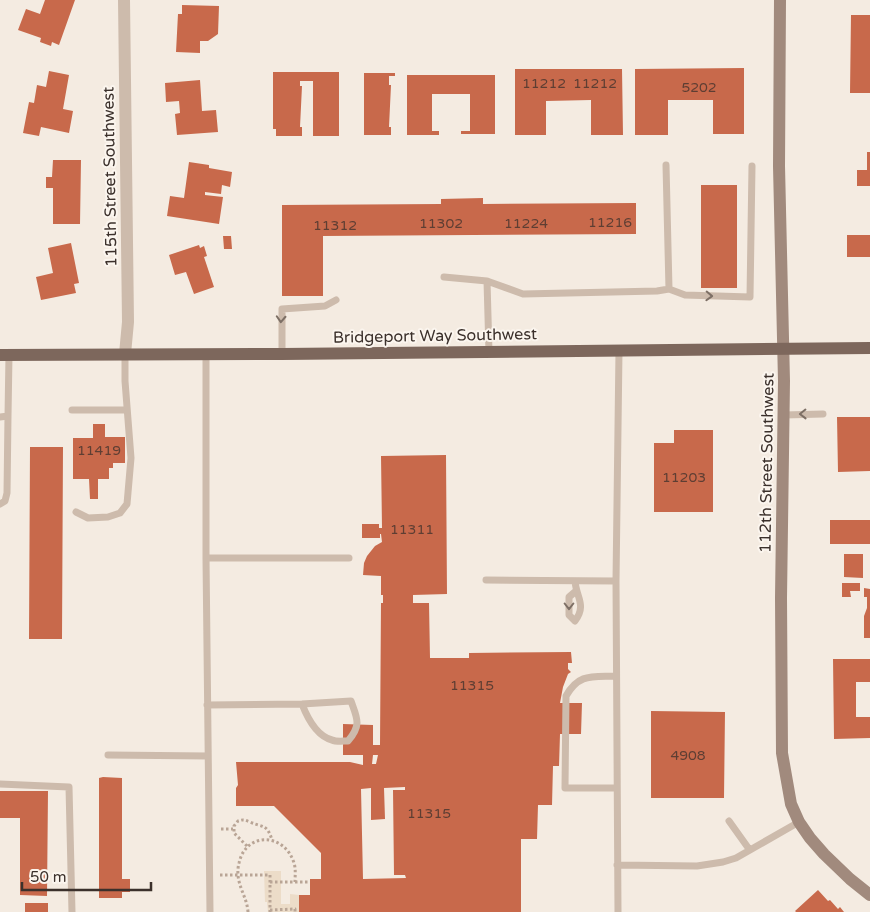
<svg xmlns="http://www.w3.org/2000/svg" width="870" height="912" font-family="'Varela Round',sans-serif">
<style>
.plaza{fill:#ecdcc8}
.building{fill:#c8694b;fill-rule:evenodd}
.lines{fill:none;stroke-linecap:round;stroke-linejoin:round}
.path{stroke:#b9a596;stroke-width:3;stroke-dasharray:2.5 2.5;stroke-linecap:butt}
.lane{stroke:#cdbbac;stroke-width:7}
.street{stroke:#cdbbac;stroke-width:12}
.secondary{stroke:#a18a7d;stroke-width:12}
.primary{stroke:#7d675c;stroke-width:12}
.oneway{stroke:#7d6f65}
.labels{text-anchor:middle;dominant-baseline:central;stroke-width:4;stroke-linejoin:round;paint-order:stroke}
.number-label{font-size:14px;fill:#5e3e33}
.street-label{font-size:16px;fill:#3b302b;stroke:#fbf5ee}
</style>
<rect width="100%" height="100%" fill="#f4ebe1"/>
<!-- plaza -->
<path class="plaza" d="M264 871H281V904H290V894L299 895V912H268L267 902H265Z"/>
<!-- building -->
<path class="building" d="M45 0H75L59 45 52 42 51 46 40 42 41 38 18 30 26 9 40 14Z
M182 5 219 6 218 34 208 41H200V53L176 52 178 14H182Z
M851 15H870V93H850Z
M744 68V134H713V100H668V135H635V69Z
M515 69H622L623 135H591V100L546 101V135H515Z
M49 71 69 75 63 109 73 111 69 133 41 127 39 136 23 133 29 102 34 103 37 85 46 87Z
M273 72H339V136H313V81H300V86H302L300 127H302V136H276V129H273Z
M364 73H395V76H389V85H391L389 127H391V135H364Z
M407 75H495V134H461V131H470V94H432V131H439V135H407Z
M200 80 202 111 216 110 218 132 177 135 175 114 180 113 179 101 166 102 165 83Z
M867 152H870V186H857V170H867Z
M53 160H81L80 224H53V188H46V177H52Z
M189 162 209 165V168L232 172 230 187 222 185 221 194 205 192V195L223 197 219 224 167 216 170 196 184 198Z
M701 185H737V288H701Z
M483 198V204L636 203V234L323 236V296H282V205L441 204V199Z
M847 235H870V257H847Z
M223 236H231L232 249H224Z
M71 243 79 283 74 284 76 293 41 300 36 277 53 273 48 248Z
M199 245 200 248 204 246 207 256 204 257 214 287 194 294 186 272 175 275 169 255Z
M837 417H870V471L838 472Z
M93 424H105V437H125V463H113V468H109V479H98V499H90L89 479H73V438H93Z
M674 430H713V512H654V443H674Z
M30 447H63L62 639H29Z
M446 455 447 594 413 595V603H429L430 658H469V653L571 652 572 663H568V669L571 672 568 674 563 687 560 703H582L581 734H560L559 766H553L552 805H538L537 839H521V912H299V895H310V879H321V853L274 806H236V788L238 785 236 762H350L363 765V755H343V724L373 725V745H380L381 603H383V595H381V576L363 575 364 563 367 556 375 546 382 542 381 534H380V538H362V524H379V528H382L381 456ZM373 755H378L376 764H372ZM405 787V790H393L394 875H405L406 878 363 879 361 789 371 788V820L385 819 384 788Z
M830 520H870V544H830Z
M844 554H863V578L844 577Z
M842 583H860V591H850L851 597H842Z
M864 588 870 589V638H864V616L867 608V597H864Z
M833 659H870V682H856V717H870V738L834 739Z
M651 711 725 712 724 798H651Z
M103 777 122 778V879H130V892H122V898H99V778Z
M0 791H48L47 896 20 895V818H0Z
M818 890 828 901 830 900 838 909 840 907 844 912H796L795 911Z
M25 903H48V912H25Z"/>
<g class="lines">
<!-- path -->
<path class="path" d="M221 829H233
M247 846 234 833V826L238 821C244 819 245 820 250 822 264 828 267 824 272 840
M220 875H270V912
M270 882H308
M270 910 295 909V912
M248 912C247 895 234 883 239 863 246 831 285 833 294 863 296 869 295 876 295 882"/>
<!-- lane -->
<path class="lane" d="M666 165 669 289
M444 277 487 281 523 294 657 291 669 289 685 295 750 297 752 166
M487 281 489 352
M206 354V558L210 912
M282 354V309L325 306 336 300
M72 410H127
M784 415 823 414
M8 416 9 355
M0 417 8 416 7 493 5 501 0 504
M76 512 88 518 108 517 120 513 127 504 131 458 125 381V354
M206 558H349
M486 580 616 581
M575 581C576 597 587 605 575 621L569 615V597L576 591
M616 676C592 677 579 673 566 696L565 788H617
M207 705 302 704 351 701C357 718 362 725 348 741 343 741 336 742 332 740 317 736 307 717 302 704
M108 755 208 756
M0 784 69 787 72 912
M729 821 749 849
M617 865 697 866 723 862 736 858 799 822
M618 912 616 581 619 351"/>
<!-- street -->
<path class="street" d="M124 0 128 322 125 354"/>
<!-- secondary -->
<path class="secondary" d="M780 0 779 166 784 381 781 598 782 753 791 804 799 822 810 838 824 854 850 879 870 895"/>
<!-- primary -->
<path class="primary" d="M0 355 282 354 870 348"/>
</g>
<!-- one-way arrows -->
<defs><path id="oneway-chevron" d="M-2-3.5L2.5 0L-2 3.5" fill="none" stroke-width="1.6" stroke-linecap="round" stroke-linejoin="round" transform="scale(1.25)"/></defs>
<g class="oneway">
<use href="#oneway-chevron" transform="translate(709 296) rotate(2)"/>
<use href="#oneway-chevron" transform="translate(281 319) rotate(93)"/>
<use href="#oneway-chevron" transform="translate(803 414) rotate(179)"/>
<use href="#oneway-chevron" transform="translate(569 606) rotate(90)"/>
</g>
<g class="labels">
<!-- number labels -->
<g class="number-label">
<text x="544" y="83">11212</text>
<text x="595" y="83">11212</text>
<text x="699" y="87">5202</text>
<text x="610" y="222">11216</text>
<text x="441" y="223">11302</text>
<text x="526" y="223">11224</text>
<text x="335" y="225">11312</text>
<text x="99" y="450">11419</text>
<text x="684" y="477">11203</text>
<text x="412" y="529">11311</text>
<text x="472" y="685">11315</text>
<text x="688" y="755">4908</text>
<text x="429" y="813">11315</text>
</g>
<!-- street labels -->
<g class="street-label">
<text transform="translate(110 177) rotate(-91)">115th Street Southwest</text>
<text transform="translate(435 336) rotate(-1)">Bridgeport Way Southwest</text>
<text transform="translate(767 463) rotate(-89)">112th Street Southwest</text>
</g>
</g>
<!-- scale -->
<path d="M22 882v8h129v-8" fill="none" stroke="#3b302b" stroke-width="2.5"/>
<text x="30" y="882" font-size="15" fill="#3b302b" stroke="#fbf5ee" stroke-width="4" paint-order="stroke">50 m</text>
</svg>
